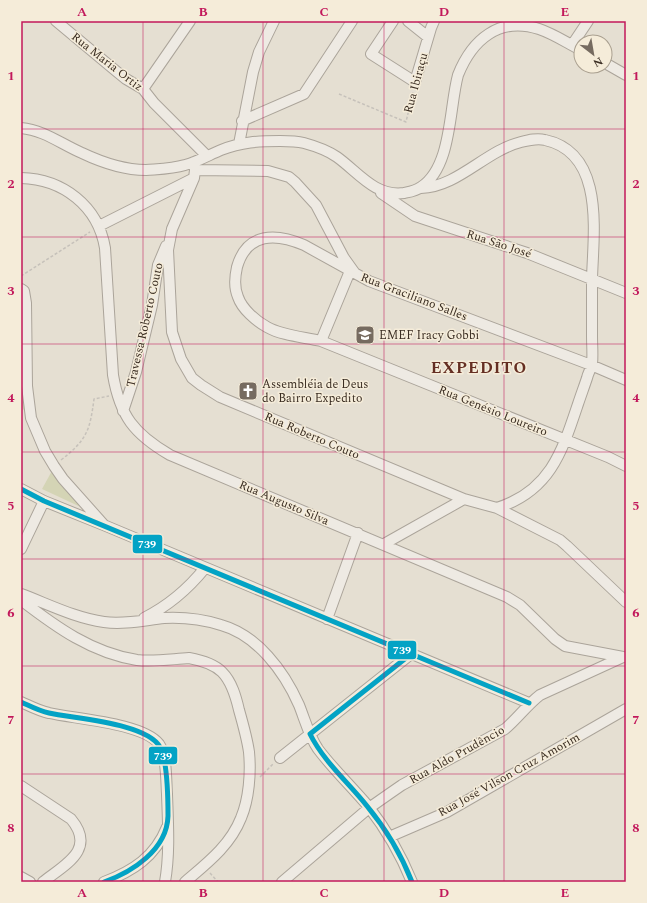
<svg xmlns="http://www.w3.org/2000/svg" width="647" height="903" font-family="Spectral,serif">
<style>
.green{fill:#d4d4b5}
.lines{fill:none;stroke-linecap:round;stroke-linejoin:round}
.minor-casing{stroke:#aba49a;stroke-width:12}
.path{stroke:#c6c1ba;stroke-width:1.5;stroke-dasharray:3 2;stroke-linecap:butt}
.minor{stroke:#eeeae3;stroke-width:10}
.bus-1-casing{stroke:#f5ecd9;stroke-width:8}
.bus-1{stroke:#03a3c5;stroke-width:5}
.grid{fill:none;stroke:#c2185b;stroke-width:1;stroke-opacity:0.55}
.labels{text-anchor:middle;dominant-baseline:central;stroke-width:3;stroke-linejoin:round;paint-order:stroke}
.street-label{font-size:12px;fill:#3a2d22;stroke:#f5ecd9}
.poi-label{font-size:12px;fill:#3a2d22;stroke:#f5ecd9;text-anchor:start}
.district-label{font-size:16px;font-weight:bold;letter-spacing:1px;fill:#652f23;stroke:#f5ecd9}
.line-badge{stroke:#f5ecd9;stroke-width:1.5}
.badge-label{font-size:11px;text-anchor:middle;font-weight:bold;fill:#fff}
.neatline{fill:none;stroke:#c2185b;stroke-width:1.5}
.grid-label{font-size:13px;text-anchor:middle;font-weight:bold;fill:#c2185b}
</style>
<rect width="100%" height="100%" fill="#e5dfd2"/>
<!-- green -->
<path class="green" d="M21 357 25 408 21 412Z
M53 469 85 509 42 489Z"/>
<g class="lines">
<!-- minor casing -->
<g class="minor-casing">
<path id="minor" d="M56 21 116 71 126 79 143 89 154 103 207 156
M393 21 371 54 415 82 431 28 434 21
M408 21 428 37
M572 45 588 21
M605 63 626 75
M143 89 190 21
M242 121 304 94 352 21
M21 128C44 130 61 144 82 153 101 162 124 170 146 170 158 169 172 169 185 165 197 162 209 155 221 150 241 142 259 141 280 141 288 141 296 141 304 143 315 146 327 150 337 157 358 172 375 197 404 193 409 192 416 191 421 187 452 167 449 108 458 75 472 40 499 16 539 29 554 34 567 43 581 50
M239 144 253 72 259 52 274 21
M194 162 195 170 194 178 172 229 168 250 172 332 181 359 192 378 201 385 220 397 464 499 497 508 560 540 567 546 626 602
M195 170 268 171 289 177 295 182 316 205 344 258 354 272
M21 178C63 179 98 206 105 248L113 375C120 416 134 434 170 455L507 597 520 605 555 639 565 646 623 657
M421 188C458 187 485 151 521 142 529 140 537 138 545 140 606 153 593 235 592 279 592 298 592 317 592 336 592 345 593 355 592 364 591 369 588 373 587 378 584 387 581 395 578 404 562 452 550 491 497 508
M381 193 415 216 527 253 626 293
M99 226 194 178
M21 289 24 291 26 303 27 386 31 418 45 451 54 466 63 479 104 525
M321 341 350 271
M626 380 591 365 369 281 304 245C276 233 247 232 237 267 235 276 234 288 238 297 242 309 256 321 267 327 283 336 304 337 321 341L608 457 626 466
M123 411 136 372 152 305 158 265 166 246
M21 489 44 501 106 526 529 703
M384 544 464 499
M21 549 44 501
M21 594C48 604 75 618 104 622 124 625 145 620 164 618 184 617 202 619 221 625 257 635 284 671 299 705 305 720 309 736 318 749 333 769 352 787 368 806 386 829 401 855 412 882
M21 600C56 627 92 653 137 660 153 662 172 659 189 658 200 660 213 663 222 672 232 682 236 697 239 710 243 724 247 738 249 752 251 773 249 799 241 818 230 846 206 864 185 882
M144 618C168 606 188 589 205 568
M327 619 358 533
M21 702C30 706 39 711 49 713 75 719 143 723 159 744 167 755 166 781 167 794 168 824 170 853 165 882
M280 758 411 654
M21 786 71 819C97 850 64 865 43 882
M389 837 447 812 626 709
M21 877 30 882
M104 882C133 871 155 857 167 827
M282 882 369 808 389 794 402 785 505 729C518 718 527 705 540 695L623 657"/>
</g>
<!-- path -->
<path class="path" d="M339 94 406 122 413 92
M21 276 90 232
M61 460C87 440 90 430 94 399L109 396
M260 777 273 764
M210 873 218 882"/>
<!-- minor -->
<use href="#minor" class="minor"/>
<!-- bus-1 casing -->
<g class="bus-1-casing">
<path id="bus-1" d="M21 489 44 501 529 703
M411 654 310 734C324 762 348 782 367 806 386 829 401 854 412 882
M21 702C30 706 39 711 49 713 76 719 146 723 160 747 168 762 168 800 168 816 167 850 132 872 104 882"/>
</g>
<!-- bus-1 -->
<use href="#bus-1" class="bus-1"/>
</g>
<!-- grid -->
<path class="grid" d="M143 21V882M263 21V882M384 21V882M504 21V882M21 129H626M21 237H626M21 344H626M21 452H626M21 559H626M21 666H626M21 774H626"/>
<!-- icons -->
<defs>
<g id="school-square" transform="scale(1)"><rect x="-9" y="-9" width="18" height="18" rx="4" fill="#766b60" stroke="#f5ecd9"/><path d="M0-5L7-2L0 1L-7-2ZM-4 1L0 2.5L4 1V4Q0 6-4 4Z" fill="#fff"/></g>
<g id="church-square" transform="scale(1)"><rect x="-9" y="-9" width="18" height="18" rx="4" fill="#766b60" stroke="#f5ecd9"/><path d="M-1.2-6h2.4v3.5h3.3v2.4h-3.3V6h-2.4V-.1h-3.3v-2.4h3.3Z" fill="#fff"/></g>
</defs>
<g fill-rule="evenodd">
<use href="#school-square" x="365" y="335"/>
<use href="#church-square" x="248" y="391"/>
</g>
<g class="labels">
<!-- street labels -->
<g class="street-label">
<text transform="translate(107 62) rotate(38)">Rua Maria Ortiz</text>
<text transform="translate(416 83) rotate(-75)">Rua Ibiraçu</text>
<text transform="translate(499 244) rotate(18)">Rua São José</text>
<text transform="translate(414 297) rotate(21)">Rua Graciliano Salles</text>
<text transform="translate(145 325) rotate(-77)">Travessa Roberto Couto</text>
<text transform="translate(493 411) rotate(22)">Rua Genésio Loureiro</text>
<text transform="translate(312 436) rotate(23)">Rua Roberto Couto</text>
<text transform="translate(284 503) rotate(23)">Rua Augusto Silva</text>
<text transform="translate(457 755) rotate(-29)">Rua Aldo Prudêncio</text>
<text transform="translate(509 775) rotate(-29)">Rua José Vilson Cruz Amorim</text>
</g>
<!-- poi labels -->
<g class="poi-label">
<text x="379" y="335">EMEF Iracy Gobbi</text>
<text x="262" y="384">Assembléia de Deus<tspan x="262" dy="14">do Bairro Expedito</tspan></text>
</g>
<!-- district labels -->
<g class="district-label">
<text x="479" y="368">EXPEDITO</text>
</g>
</g>
<g class="line-badge">
<rect x="132" y="534" width="31" height="20" rx="4" fill="#03a3c5"/>
<rect x="387" y="640" width="30" height="20" rx="4" fill="#03a3c5"/>
<rect x="148" y="746" width="30" height="19" rx="4" fill="#03a3c5"/>
</g>
<g class="badge-label">
<text x="147" y="548">739</text>
<text x="402" y="654">739</text>
<text x="163" y="760">739</text>
</g>
<!-- border -->
<rect width="647" height="903" fill="none" stroke="#f5ecd9" stroke-width="44"/>
<!-- north arrow -->
<g transform="translate(593 54) rotate(149)"><circle r="19" fill="#f5ecd9" stroke="#aaa090"/>
<path d="M0-3L7 15L0 10L-7 15Z" fill="#766b60"/>
<text y="-6" font-size="11" font-weight="bold" text-anchor="middle" fill="#3a2d22">N</text>
</g>
<rect x="22" y="22" width="603" height="859" class="neatline"/>
<g class="grid-label">
<text x="82" y="16">A</text>
<text x="203" y="16">B</text>
<text x="324" y="16">C</text>
<text x="444" y="16">D</text>
<text x="565" y="16">E</text>
<text x="11" y="80">1</text>
<text x="636" y="80">1</text>
<text x="11" y="188">2</text>
<text x="636" y="188">2</text>
<text x="11" y="295">3</text>
<text x="636" y="295">3</text>
<text x="11" y="402">4</text>
<text x="636" y="402">4</text>
<text x="11" y="510">5</text>
<text x="636" y="510">5</text>
<text x="11" y="617">6</text>
<text x="636" y="617">6</text>
<text x="11" y="724">7</text>
<text x="636" y="724">7</text>
<text x="11" y="832">8</text>
<text x="636" y="832">8</text>
<text x="82" y="897">A</text>
<text x="203" y="897">B</text>
<text x="324" y="897">C</text>
<text x="444" y="897">D</text>
<text x="565" y="897">E</text>
</g>
</svg>
